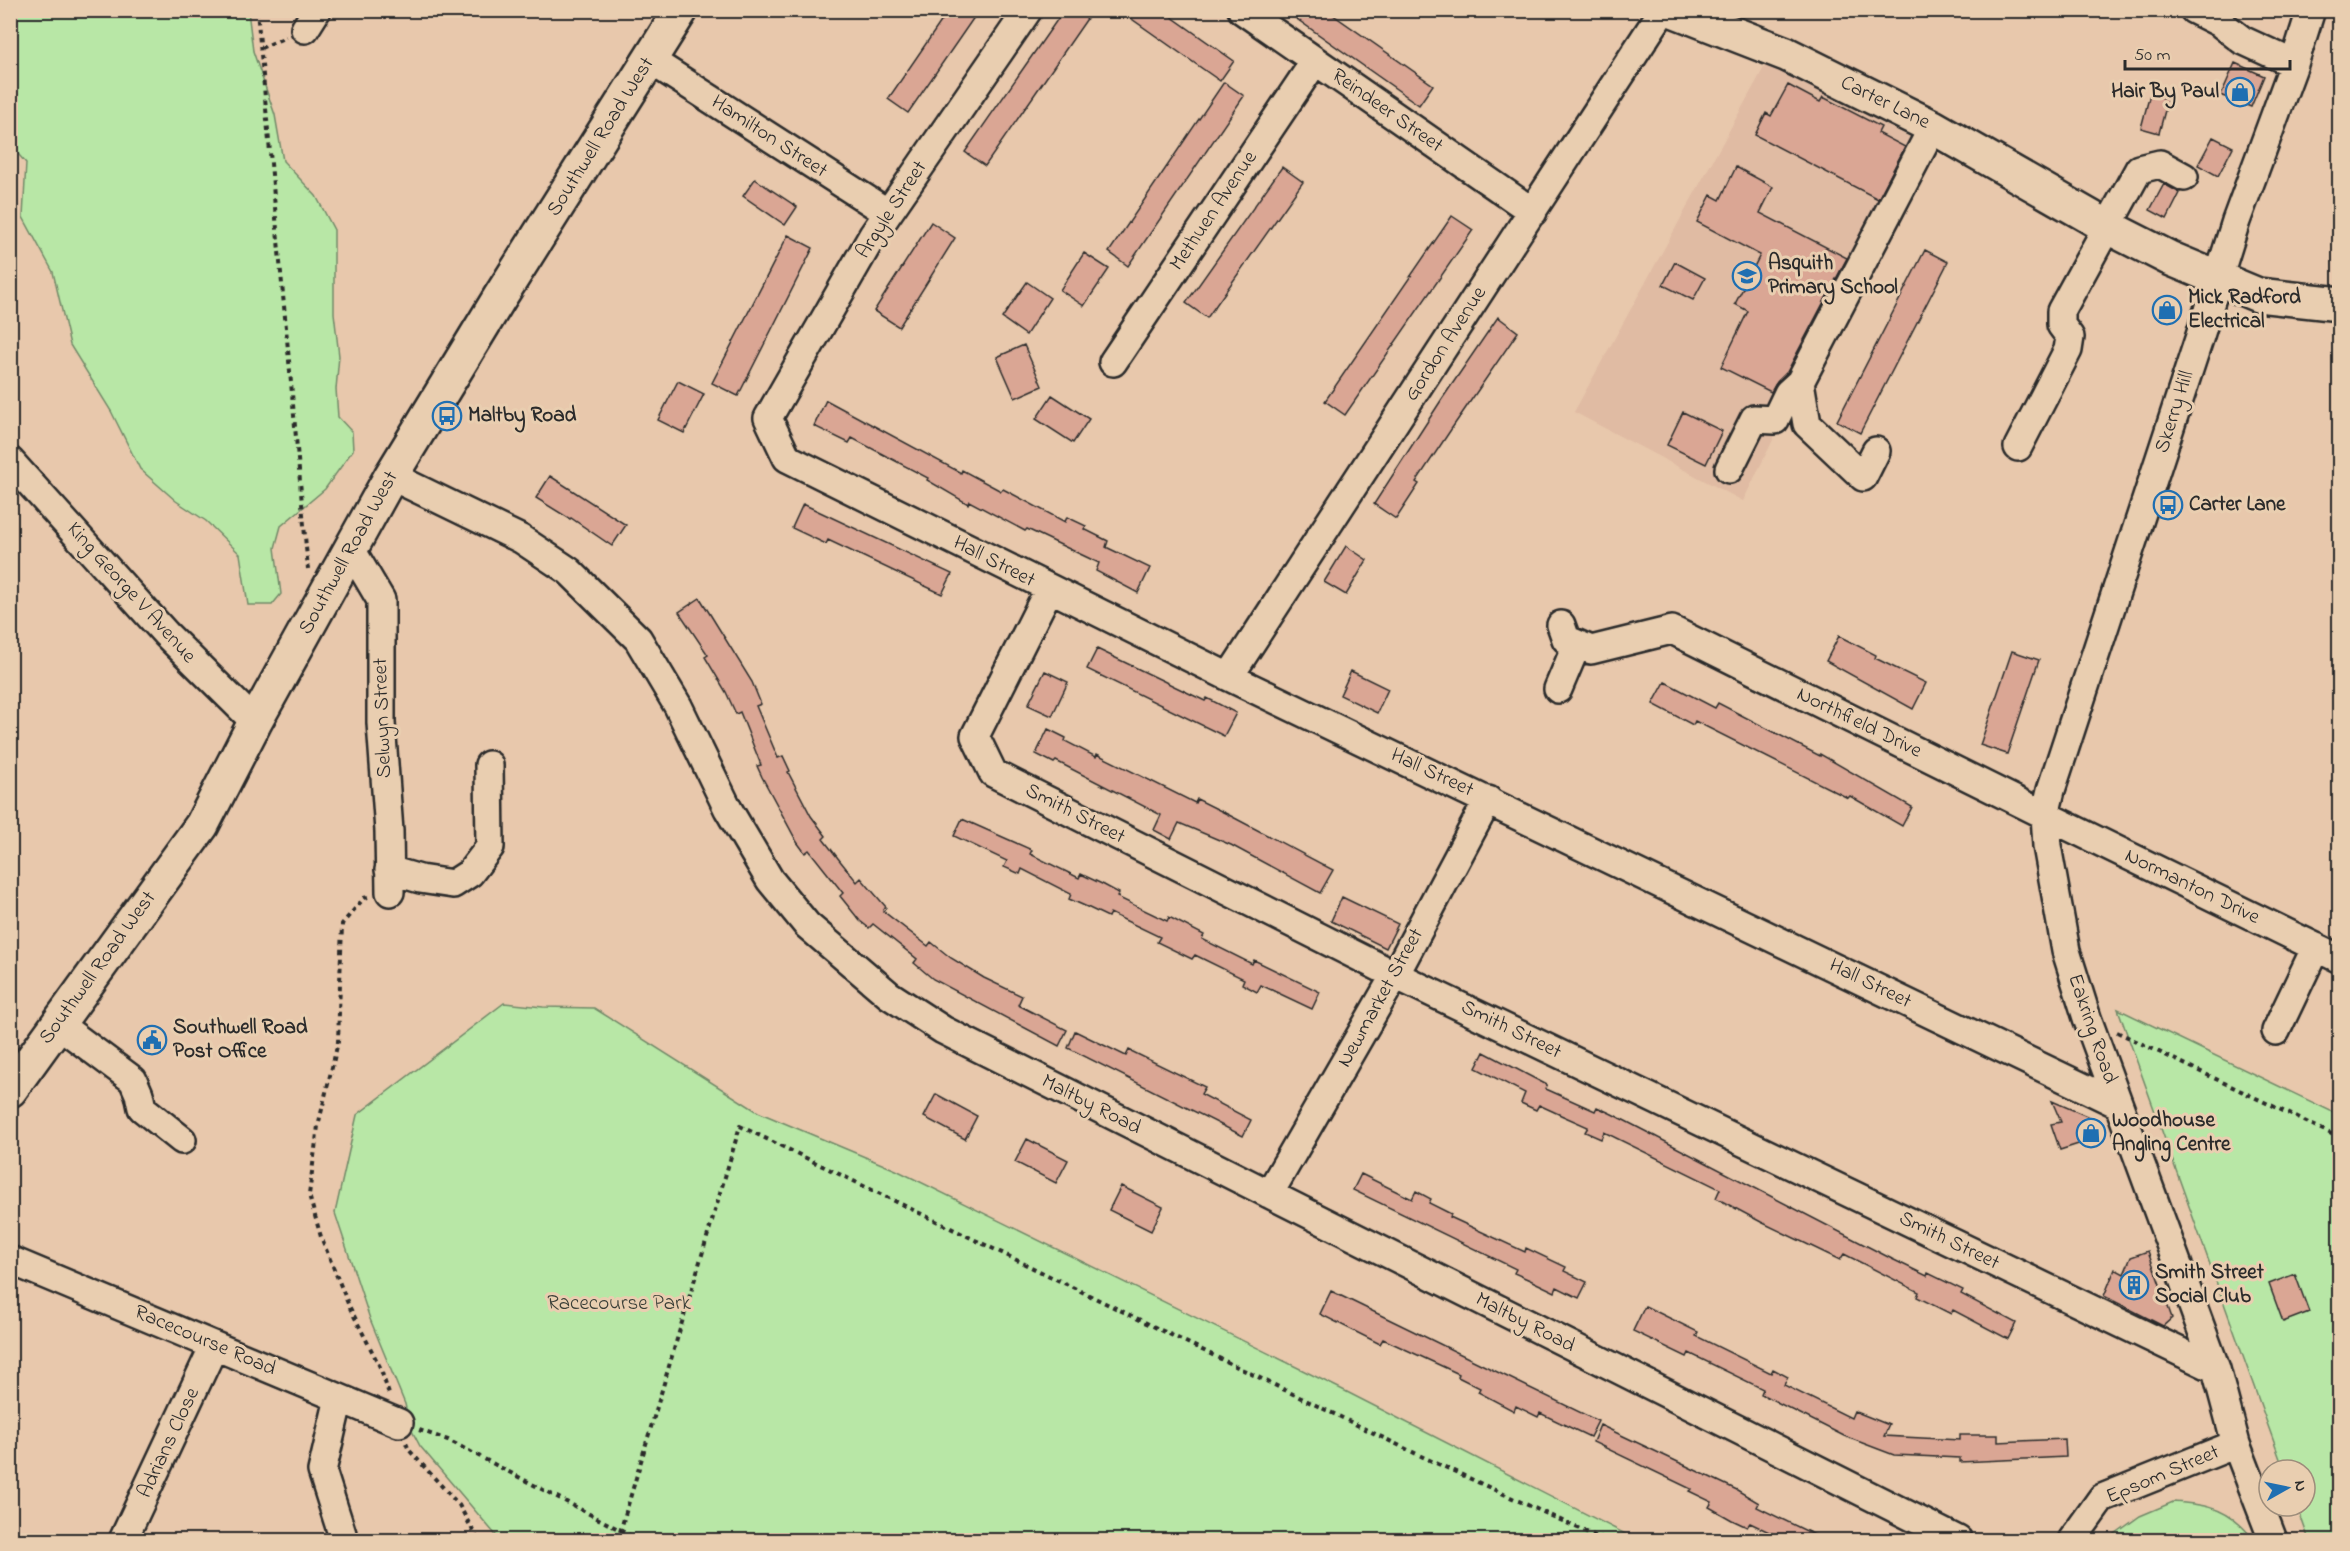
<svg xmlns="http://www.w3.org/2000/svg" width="2350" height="1551" font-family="'Indie Flower',sans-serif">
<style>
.built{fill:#e0bba3}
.green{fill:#b8e7a6;stroke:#728968;stroke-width:1.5}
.building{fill:#daa694;stroke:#2b2b2b;stroke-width:1.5}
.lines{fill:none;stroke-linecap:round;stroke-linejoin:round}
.minor-casing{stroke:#2b2b2b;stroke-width:32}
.major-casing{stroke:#2b2b2b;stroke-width:38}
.path{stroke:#2b2b2b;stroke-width:4;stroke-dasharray:4.5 4.5;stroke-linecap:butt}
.minor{stroke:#e9ceb0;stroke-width:27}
.major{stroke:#e9ceb0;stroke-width:33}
.labels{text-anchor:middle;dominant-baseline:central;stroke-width:6;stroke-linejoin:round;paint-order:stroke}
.poi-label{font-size:21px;font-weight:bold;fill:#2b2b2b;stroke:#e9ceb0;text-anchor:start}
.street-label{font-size:21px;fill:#2b2b2b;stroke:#e9ceb0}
.park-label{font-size:21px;fill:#393e37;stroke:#e9ceb0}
</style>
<rect width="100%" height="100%" fill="#e8c8ac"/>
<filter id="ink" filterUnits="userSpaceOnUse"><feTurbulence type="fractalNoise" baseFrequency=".0167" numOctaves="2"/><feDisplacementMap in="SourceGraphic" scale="12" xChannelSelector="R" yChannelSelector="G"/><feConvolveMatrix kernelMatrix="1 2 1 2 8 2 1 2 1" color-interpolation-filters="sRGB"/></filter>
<g filter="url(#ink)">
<!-- built -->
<path class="built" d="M1766 64 1919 142 1743 501 1574 412Z"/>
<!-- green -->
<path class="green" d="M11 10 248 11 253 51 275 115 283 161 316 196 334 230V313L339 356 336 389 338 417 352 432 353 450 325 489 281 526 275 548 281 594 272 605H248L240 554 206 521 176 501 140 469 111 411 70 345 53 272 23 217 26 163 11 146Z
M504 1003 543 1007 594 1008 758 1112 896 1170 1343 1390 1637 1540H500L420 1446 410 1427 405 1404 370 1319 335 1213 357 1115Z
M2118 1009 2339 1115V1540H2309L2297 1506H2305V1470H2284Z
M2173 1502C2209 1504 2231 1510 2254 1540H2110L2112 1536 2140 1516Z"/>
<!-- building -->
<path class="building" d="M949 10H979L908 113 888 99Z
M1064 10H1093L985 166 965 152Z
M1119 10H1162L1234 61 1220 81Z
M1284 10H1326L1433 85 1419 105Z
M2235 63 2264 76 2251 107 2221 95Z
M1224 82 1244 96 1128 266 1109 252Z
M1788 85 1820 102 1823 97 1881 127 1878 133 1905 147 1878 199 1755 135 1766 113 1771 116Z
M2150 94 2168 99 2159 133 2141 128Z
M2213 137 2233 147 2218 176 2198 165Z
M1282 167 1303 182 1207 318 1186 303Z
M1736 167 1773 187 1760 213 1847 258 1787 372 1777 382 1771 392 1721 367 1748 311 1735 304 1760 255 1697 222 1711 195 1720 200Z
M755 179 797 207 785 225 743 196Z
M2164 184 2180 193 2167 219 2150 210Z
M1452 216 1473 230 1345 415 1325 401Z
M931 222 955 238 899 327 874 311Z
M788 235 813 248 738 396 712 383Z
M1925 250 1948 262 1860 433 1837 421Z
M1084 253 1109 269 1084 306 1060 290Z
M1675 262 1705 278 1693 300 1663 285Z
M1027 282 1050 298 1026 335 1002 318Z
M1498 317 1518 332 1452 428 1416 482 1419 484 1396 519 1374 504 1442 399Z
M1024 345 1042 386 1015 398 997 357Z
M678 381 704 394 684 433 658 420Z
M1052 395 1089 419 1073 443 1036 419Z
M826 400 961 473 962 470 1001 491 1003 489 1065 522 1067 517 1086 526 1084 529 1108 541 1106 547 1150 568 1138 593 1096 571 1099 563 1027 529 1025 531 969 501 968 504 927 480 928 478 852 438 849 443 814 426Z
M1683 412 1722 431 1706 464 1667 445Z
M550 476 626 525 612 546 571 518 570 519 536 498Z
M803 504 952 574 942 594 828 540 826 544 792 528Z
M1346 546 1367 560 1346 595 1324 582Z
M700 598 752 682 761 704 756 706 778 758 783 756 790 771 788 772 811 816 826 836 823 839 841 862 857 882 861 878 886 907 883 911 928 946 931 942 951 958 984 978 1022 996 1018 1005 1067 1030 1059 1046 933 979 914 963 917 959 873 924 869 928 860 921 840 896 843 893 809 850 805 853 797 842 762 777 757 766 761 765 740 712 736 714 726 692 705 657 708 655 679 612Z
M1839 636 1876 655 1875 658 1926 683 1913 709 1826 661Z
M1097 649 1205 701 1207 698 1236 713 1224 736 1087 669Z
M2012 651 2039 660 2007 754 1980 745Z
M1045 671 1068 682 1052 716 1028 705Z
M1351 671 1388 689 1377 713 1340 695Z
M1665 682 1715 708 1718 703 1820 756V754L1912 807 1902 826 1850 796 1848 798 1695 721 1693 725 1653 704Z
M1048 729 1066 738 1065 741 1096 757 1097 754 1195 803 1197 799 1227 814 1333 870 1320 893 1231 845 1179 823 1171 839 1154 830 1161 815 1056 761 1054 763 1036 754Z
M962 819 1032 850 1030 854 1079 878 1081 874 1104 885 1119 893 1117 897 1167 921 1169 917 1204 935 1202 939 1252 964 1254 960 1320 992 1312 1009 1261 985 1257 992 1242 984 1244 979 1195 955 1192 959 1157 942 1160 937 1110 913 1108 917 1085 906 1069 899 1071 894 1022 869 1020 874 1004 867 1007 861 954 836Z
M1342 897 1398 924 1386 948 1331 921Z
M1075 1031 1126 1056 1129 1050 1205 1087 1201 1094 1251 1120 1243 1136 1068 1048Z
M1484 1052 1547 1085 1546 1089 1595 1111 1597 1107 1612 1114 1892 1259 1927 1276 1928 1273 1963 1290 1961 1294 2016 1323 2008 1339 1953 1310 1951 1314 1917 1297 1919 1292 1844 1254 1840 1260 1761 1222 1716 1198 1720 1189 1604 1132 1601 1139 1585 1132 1588 1127 1563 1116 1539 1105 1536 1110 1521 1103 1525 1093 1476 1068Z
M936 1094 977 1116 965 1139 924 1117Z
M2052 1101 2094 1119 2100 1137 2060 1150 2051 1124 2061 1122Z
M1027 1139 1068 1160 1056 1183 1015 1162Z
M1361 1174 1412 1199 1416 1191 1431 1199 1429 1203 1451 1214 1450 1217 1525 1252 1526 1248 1566 1267 1564 1271 1587 1282 1579 1298 1557 1287 1555 1292 1530 1280 1514 1273 1516 1269 1353 1190Z
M1121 1186 1163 1207 1151 1231 1109 1210Z
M2148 1251 2172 1318 2163 1326 2104 1296 2115 1269 2124 1274 2131 1257Z
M2295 1274 2309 1312 2283 1322 2269 1284Z
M1331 1291 1598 1421 1590 1437 1540 1413 1538 1417 1516 1406 1514 1411 1478 1392 1480 1388 1458 1377 1459 1374 1383 1339 1380 1344 1320 1314Z
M1645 1306 1698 1332 1696 1336 1771 1373 1773 1369 1788 1377 1784 1385 1851 1418 1854 1411 1889 1425 1884 1436 1960 1440V1435H1998V1442L2065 1439 2066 1457 1960 1462V1458L1894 1455 1844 1436 1761 1394 1763 1389 1689 1353 1687 1357 1633 1331Z
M1600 1425 1737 1490 1759 1503 1757 1507 1825 1540H1786L1750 1523 1747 1527 1732 1520 1709 1507 1712 1502 1689 1491 1691 1489 1593 1442Z"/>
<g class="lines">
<!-- minor casing -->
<g class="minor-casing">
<path id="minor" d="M1028 10 873 235 768 418 787 458 1229 677 2118 1104
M1242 10 1533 212
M2194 10 2220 23 2242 40 2294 64
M305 29 317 10
M650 60 888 213
M1113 362 1315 61
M1800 382 1807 424 1863 477 1876 451
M2018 447 2068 350 2070 337 2061 325V311L2139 169 2160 164 2184 177
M10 461 166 634 255 722
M1729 469 1754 419 1775 420 1788 393 1800 382 1933 127
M391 476 521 539 569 571 638 639 678 706 728 809 770 880 807 925 889 995 943 1030 1958 1540
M352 551 381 600V723L389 831 390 892
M1049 589 975 736 993 773 1395 975 2216 1369
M1561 625 1566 639 1591 650 1672 630 2045 815 2340 959
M1229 677 1663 10
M1558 689 1577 644
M389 870 420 879 453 884 470 873 490 847 489 765
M58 1024 133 1080 139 1094 142 1108 182 1140
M2276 1031 2316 947
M1269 1194 1395 975 1488 800
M10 1260 399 1423
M339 1398 322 1471 344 1540
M123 1540 214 1346
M2072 1540 2102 1498 2236 1444
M2273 1540 2236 1444 2216 1369 2087 1018 2066 951 2047 846 2045 815 2051 790 2199 339 2236 221 2294 64 2311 10"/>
</g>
<!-- major casing -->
<g class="major-casing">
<path id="major" d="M1673 10 1786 54 1933 127 2108 227 2169 258 2258 295 2340 304
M10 1090 202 825 255 722 391 476 500 297 681 10"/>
</g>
<!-- path -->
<path class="path" d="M257 10 308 569
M261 48 286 37
M368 897 364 898 342 924 338 1042 318 1126 309 1195 321 1237 349 1306 380 1367 389 1394
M2117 1032 2340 1138
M419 1430 448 1440 639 1540
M406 1443 409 1450 459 1505 478 1540
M620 1532 740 1126 1425 1458 1604 1540"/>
<!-- minor -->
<use href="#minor" class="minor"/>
<!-- major -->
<use href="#major" class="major"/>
</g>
</g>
<!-- icons -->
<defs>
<g id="shop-ring" transform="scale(1.5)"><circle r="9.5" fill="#e9ceb0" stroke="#1f6fb2" stroke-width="1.5"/><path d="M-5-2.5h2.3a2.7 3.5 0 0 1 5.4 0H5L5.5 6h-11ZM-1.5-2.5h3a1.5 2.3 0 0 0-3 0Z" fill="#1f6fb2"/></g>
<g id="school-ring" transform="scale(1.5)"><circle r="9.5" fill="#e9ceb0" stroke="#1f6fb2" stroke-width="1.5"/><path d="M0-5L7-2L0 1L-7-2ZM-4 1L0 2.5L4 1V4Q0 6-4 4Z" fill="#1f6fb2"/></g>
<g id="bus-ring" transform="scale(1.5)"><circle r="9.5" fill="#e9ceb0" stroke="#1f6fb2" stroke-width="1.5"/><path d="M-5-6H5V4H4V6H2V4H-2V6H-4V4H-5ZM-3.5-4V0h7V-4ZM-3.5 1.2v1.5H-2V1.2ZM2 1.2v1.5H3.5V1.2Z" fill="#1f6fb2"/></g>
<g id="civic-ring" transform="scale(1.5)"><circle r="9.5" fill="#e9ceb0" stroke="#1f6fb2" stroke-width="1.5"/><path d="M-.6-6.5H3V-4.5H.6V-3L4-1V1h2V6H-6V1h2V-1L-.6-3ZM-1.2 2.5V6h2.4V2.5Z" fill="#1f6fb2"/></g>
<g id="building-ring" transform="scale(1.5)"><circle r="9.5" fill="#e9ceb0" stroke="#1f6fb2" stroke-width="1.5"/><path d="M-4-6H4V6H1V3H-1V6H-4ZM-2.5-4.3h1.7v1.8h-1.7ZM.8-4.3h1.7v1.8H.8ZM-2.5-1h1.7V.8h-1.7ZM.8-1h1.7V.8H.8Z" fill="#1f6fb2"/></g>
</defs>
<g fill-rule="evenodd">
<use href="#shop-ring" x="2240" y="92"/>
<use href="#school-ring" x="1747" y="276"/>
<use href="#shop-ring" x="2167" y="310"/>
<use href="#bus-ring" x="447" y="416"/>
<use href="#bus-ring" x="2168" y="505"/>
<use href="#civic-ring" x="152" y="1040"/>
<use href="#shop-ring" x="2091" y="1133"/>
<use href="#building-ring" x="2134" y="1285"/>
</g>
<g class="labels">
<!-- poi labels -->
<g class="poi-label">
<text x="2219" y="92" text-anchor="end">Hair By Paul</text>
<text x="1768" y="264">Asquith<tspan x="1768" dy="24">Primary School</tspan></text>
<text x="2188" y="298">Mick Radford<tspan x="2188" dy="24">Electrical</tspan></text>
<text x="468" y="416">Maltby Road</text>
<text x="2189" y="505">Carter Lane</text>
<text x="173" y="1028">Southwell Road<tspan x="173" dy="24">Post Office</tspan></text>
<text x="2112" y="1121">Woodhouse<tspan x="2112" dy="24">Angling Centre</tspan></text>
<text x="2155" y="1273">Smith Street<tspan x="2155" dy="24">Social Club</tspan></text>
</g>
<!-- street labels -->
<g class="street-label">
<text transform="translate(1885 103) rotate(26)">Carter Lane</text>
<text transform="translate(1387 111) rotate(35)">Reindeer Street</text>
<text transform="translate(601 137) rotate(-58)">Southwell Road West</text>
<text transform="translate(769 137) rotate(33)">Hamilton Street</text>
<text transform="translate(892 210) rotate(-57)">Argyle Street</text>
<text transform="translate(1214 211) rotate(-56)">Methuen Avenue</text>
<text transform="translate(1446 344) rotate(-57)">Gordon Avenue</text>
<text transform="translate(2175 412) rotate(-72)">Skerry Hill</text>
<text transform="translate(349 553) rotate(-61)">Southwell Road West</text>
<text transform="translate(994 562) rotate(27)">Hall Street</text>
<text transform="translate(131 593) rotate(48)">King George V Avenue</text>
<text transform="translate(383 718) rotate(-92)">Selwyn Street</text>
<text transform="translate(1859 723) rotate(26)">Northfield Drive</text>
<text transform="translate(1432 773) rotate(25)">Hall Street</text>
<text transform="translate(1075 814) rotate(27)">Smith Street</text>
<text transform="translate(2192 887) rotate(26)">Normanton Drive</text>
<text transform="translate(98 968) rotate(-54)">Southwell Road West</text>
<text transform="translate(1870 984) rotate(26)">Hall Street</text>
<text transform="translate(1381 998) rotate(-61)">Newmarket Street</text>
<text transform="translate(2092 1029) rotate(71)">Eakring Road</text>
<text transform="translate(1511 1030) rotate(26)">Smith Street</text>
<text transform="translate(1091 1105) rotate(27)">Maltby Road</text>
<text transform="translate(1949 1241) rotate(26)">Smith Street</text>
<text transform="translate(1525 1323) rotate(27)">Maltby Road</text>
<text transform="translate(205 1341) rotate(23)">Racecourse Road</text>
<text transform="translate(169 1443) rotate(-65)">Adrians Close</text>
<text transform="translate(2163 1475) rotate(-23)">Epsom Street</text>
</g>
<!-- park labels -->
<g class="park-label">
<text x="619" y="1304">Racecourse Park</text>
</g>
</g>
<!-- margin -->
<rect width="2350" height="1551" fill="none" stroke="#e9ceb0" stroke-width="36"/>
<rect x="18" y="18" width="2314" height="1515" fill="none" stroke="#2b2b2b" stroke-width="2" filter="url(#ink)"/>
<!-- north arrow -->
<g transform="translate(2287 1488) rotate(81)"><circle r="28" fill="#e9ceb0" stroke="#9d8d7b" stroke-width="1.5"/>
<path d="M0-4.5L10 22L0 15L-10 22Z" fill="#1f6fb2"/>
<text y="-9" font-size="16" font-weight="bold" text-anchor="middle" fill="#2b2b2b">N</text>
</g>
<!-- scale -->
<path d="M2125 60v9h165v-9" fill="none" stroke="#2b2b2b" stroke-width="3"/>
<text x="2134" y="60" font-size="18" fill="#2b2b2b" stroke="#e9ceb0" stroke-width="4.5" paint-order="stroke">50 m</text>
</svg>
